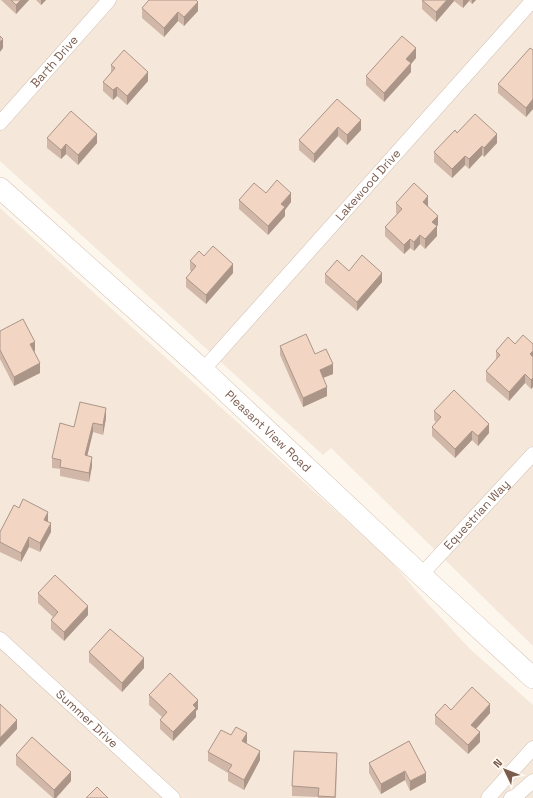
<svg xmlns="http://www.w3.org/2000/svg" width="533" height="798" font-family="'Space Grotesk',sans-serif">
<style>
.residential{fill:#f5e8da}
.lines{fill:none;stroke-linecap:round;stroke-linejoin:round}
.street-casing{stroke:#d1beb0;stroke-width:15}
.secondary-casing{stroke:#d6c0b0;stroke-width:22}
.street{stroke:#fff;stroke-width:14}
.secondary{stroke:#fff;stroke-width:21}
.wall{fill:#d1b7a8}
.shaded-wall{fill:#aa9588}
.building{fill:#f3d5c3;stroke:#aa9588}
.labels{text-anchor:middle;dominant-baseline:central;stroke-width:3;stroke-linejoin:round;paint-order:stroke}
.street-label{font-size:12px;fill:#7a5c4d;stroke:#fffaf3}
</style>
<rect width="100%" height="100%" fill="#fdf6ec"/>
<!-- residential -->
<path class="residential" d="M0 0H533V646L331 448 323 455 0 161Z
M0 208 390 560 418 593 470 649 533 705V798H0Z"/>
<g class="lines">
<!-- street casing -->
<g class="street-casing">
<g id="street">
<path id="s1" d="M0 123 109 0"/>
<path id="s2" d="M203 370 533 0"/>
<path id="s3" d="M421 575 533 454"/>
<path id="s4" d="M0 639 173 798"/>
<path d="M488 798 533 748"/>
<path d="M511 798 516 796 533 781"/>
</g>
</g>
<!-- secondary casing -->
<g class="secondary-casing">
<g id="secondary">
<path id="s5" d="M0 188 203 370 421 575 533 678"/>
</g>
</g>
<!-- street -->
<use href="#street" class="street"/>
<!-- secondary -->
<use href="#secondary" class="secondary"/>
</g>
<!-- wall -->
<path class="wall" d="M1 0H29L16 14Z
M36 0H46L41 5Z
M422 0H476L472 4 469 1 463 8 454 1 436 22 422 9Z
M142 8 198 11 184 26 178 21 164 37 142 18Z
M533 50V109L526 117 498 93V84Z
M416 58 411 64V72L384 102 366 85V76Z
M111 65 148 81 127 105 117 96 113 100 103 91V82L111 73Z
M337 99 361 130 347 145 338 136 314 163 299 150V140Z
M457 133 497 143 484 157 482 155 469 169 465 165 452 178 434 162V152Z
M47 138 97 143 78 165 66 154 61 159 47 148Z
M266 193 291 202 285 210V216L268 235 239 209V200Z
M396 203 428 206 438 225 437 226V236L425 249 420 244 414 251 410 248 404 254 385 236V227L397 214 396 213Z
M204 256 233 273 206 304 186 287V278L192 272 190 270V261Z
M349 271 382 282 357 311 325 283V274Z
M0 331 35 351 34 352 40 373 14 386 0 359Z
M515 344H533V387L531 389 525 383 509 401 486 381V371L496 360V351Z
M280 346 315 354 333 374 323 378 327 396 303 407 280 355Z
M434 411 489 433 478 446 472 440 455 458 432 436V427L436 422 434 420Z
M106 418 103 435 93 432 87 456 92 466 89 482 60 476V469L52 468V458L74 427Z
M48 522 51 532 40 552 29 547 21 562 0 552V532Z
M38 593 88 615 64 641 51 629V620L53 617 38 603Z
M89 652 144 668 122 692 89 662Z
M149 695 198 709 196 711V717L173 741 160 729V720L162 717 149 705Z
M451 710 490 713 476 729 480 742 468 754 435 724V715Z
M231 735 247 742 246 743 260 760 244 790 228 781V773L208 761V752Z
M409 741 426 782 410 791 405 780 381 794 369 773V763Z
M16 755 71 781 56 798H53L16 765Z
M337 762 336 798H318V797L292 796V786Z"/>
<!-- shaded-wall -->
<path class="shaded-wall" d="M21 0H29L16 14V5Z
M41 0H46L41 5Z
M447 0H454V1L436 22V12Z
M463 0H469V1L463 8Z
M472 0H476L472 4Z
M198 2V11L184 26V17Z
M178 12V21L164 37V28Z
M3 39V48L0 52V42Z
M416 48V58L411 64V72L384 102V93L406 59Z
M148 72V81L127 105V96Z
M117 87V96L113 100V90Z
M533 99V109L526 117V108Z
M361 120V130L347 145V135Z
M338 127V136L314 163V154Z
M97 134V143L78 165V155Z
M497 134V143L484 157V148Z
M66 144V154L61 159V150Z
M482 146V155L469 169V159Z
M465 156V165L452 178V169Z
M291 193V202L285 210V216L268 235V226L281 204Z
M428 196V206L423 211V202Z
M438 216V225L432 231V222Z
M437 226V236L425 249V239Z
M420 235V244L414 251V242Z
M410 239V248L404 254V245Z
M233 264V273L206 304V295Z
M382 273V282L357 311V302Z
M35 342V351L30 353V344Z
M533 351V360L530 354Z
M40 363V373L14 386V377Z
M333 364V374L320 379V370Z
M525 374V383L509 401V392Z
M533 378V387L531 389V380Z
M327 387V396L303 407V398Z
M106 408V418L103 435V425Z
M93 423V432L85 465V455Z
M489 424V433L478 446V436Z
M472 431V440L455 458V449Z
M92 457V466L89 482V473Z
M48 512V521L44 529V520Z
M51 523V532L40 552V543Z
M29 537V547L21 562V553Z
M88 606V615L64 641V632Z
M144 658V668L122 692V683Z
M198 700V709L196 711V717L173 741V732L193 705Z
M490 704V713L471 734V725Z
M17 720V729L0 747V738Z
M480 732V742L468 754V745Z
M247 733V742L242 750V741Z
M260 751V760L244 790V780Z
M405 771V780L381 794V784Z
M71 772V781L56 798H54V790Z
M426 773V782L410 791V781Z"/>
<!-- building -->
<path class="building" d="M11 0H21L16 5Z
M149 0H196L198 2 184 17 178 12 164 28 142 8Z
M422 0H447L436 12Z
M0 36 3 39 0 42Z
M402 36 416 48 406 59 411 63 384 93 366 76Z
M530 48 533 50V99L526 108 498 84Z
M124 50 148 72 127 96 117 87 113 90 103 82 115 68 111 65Z
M337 99 361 120 347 135 338 127 314 154 299 140Z
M71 111 97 134 78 155 66 144 61 150 47 138Z
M475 114 497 134 484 148 482 146 469 159 465 156 452 169 434 152 455 130 457 133Z
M277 180 291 193 281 204 285 207 268 226 239 200 254 183 266 193Z
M414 183 428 196 423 202 438 216 432 222 437 226 425 239 420 235 414 242 410 239 404 245 385 227 402 209 396 203Z
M213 246 233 264 206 295 186 278 196 266 190 261 199 251 204 256Z
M362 255 382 273 357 302 325 274 337 260 349 271Z
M23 319 35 342 30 344 40 363 14 377 0 350V331Z
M306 334 315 354 326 349 333 364 320 370 327 387 303 398 280 346Z
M523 335 533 344V351L530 354 533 357V378L531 380 525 374 509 392 486 371 500 355 496 351 508 337 515 344Z
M454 390 489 424 478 436 472 431 455 449 432 427 441 417 434 411Z
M80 402 106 408 103 425 93 423 85 455 92 457 89 473 60 467 61 460 52 458 60 423 74 427Z
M23 499 48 512 44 520 51 523 40 543 29 537 21 553 0 542V532L14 505 19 508Z
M55 575 88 606 64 632 51 620 58 612 38 593Z
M110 629 144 658 122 683 89 652Z
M170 673 198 700 193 705 196 708 173 732 160 720 167 712 149 695Z
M472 687 490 704 471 725 480 732 468 745 435 715 445 704 451 710Z
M0 704 17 720 0 738Z
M236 727 247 733 242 741 260 751 244 780 228 771 232 765 208 752 221 730 231 735Z
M32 737 71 772 54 790 16 755Z
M409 741 426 773 410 781 405 771 381 784 369 763Z
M294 751 337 753 335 797 318 796 319 788 292 786Z
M97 787 108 798H86Z"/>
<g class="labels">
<!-- street labels -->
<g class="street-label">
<text stroke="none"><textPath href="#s1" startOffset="82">Barth Drive</textPath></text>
<text stroke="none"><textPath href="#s2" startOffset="248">Lakewood Drive</textPath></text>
<text stroke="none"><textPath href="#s5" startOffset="362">Pleasant View Road</textPath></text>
<text stroke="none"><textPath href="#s3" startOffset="82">Equestrian Way</textPath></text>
<text stroke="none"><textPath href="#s4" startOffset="118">Summer Drive</textPath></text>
</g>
</g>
<!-- north arrow -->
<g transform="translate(505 770) rotate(313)" stroke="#fffaf3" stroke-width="3" paint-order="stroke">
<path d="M0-3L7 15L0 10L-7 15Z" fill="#7a5c4d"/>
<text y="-6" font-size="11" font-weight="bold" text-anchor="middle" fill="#7a5c4d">N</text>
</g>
</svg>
